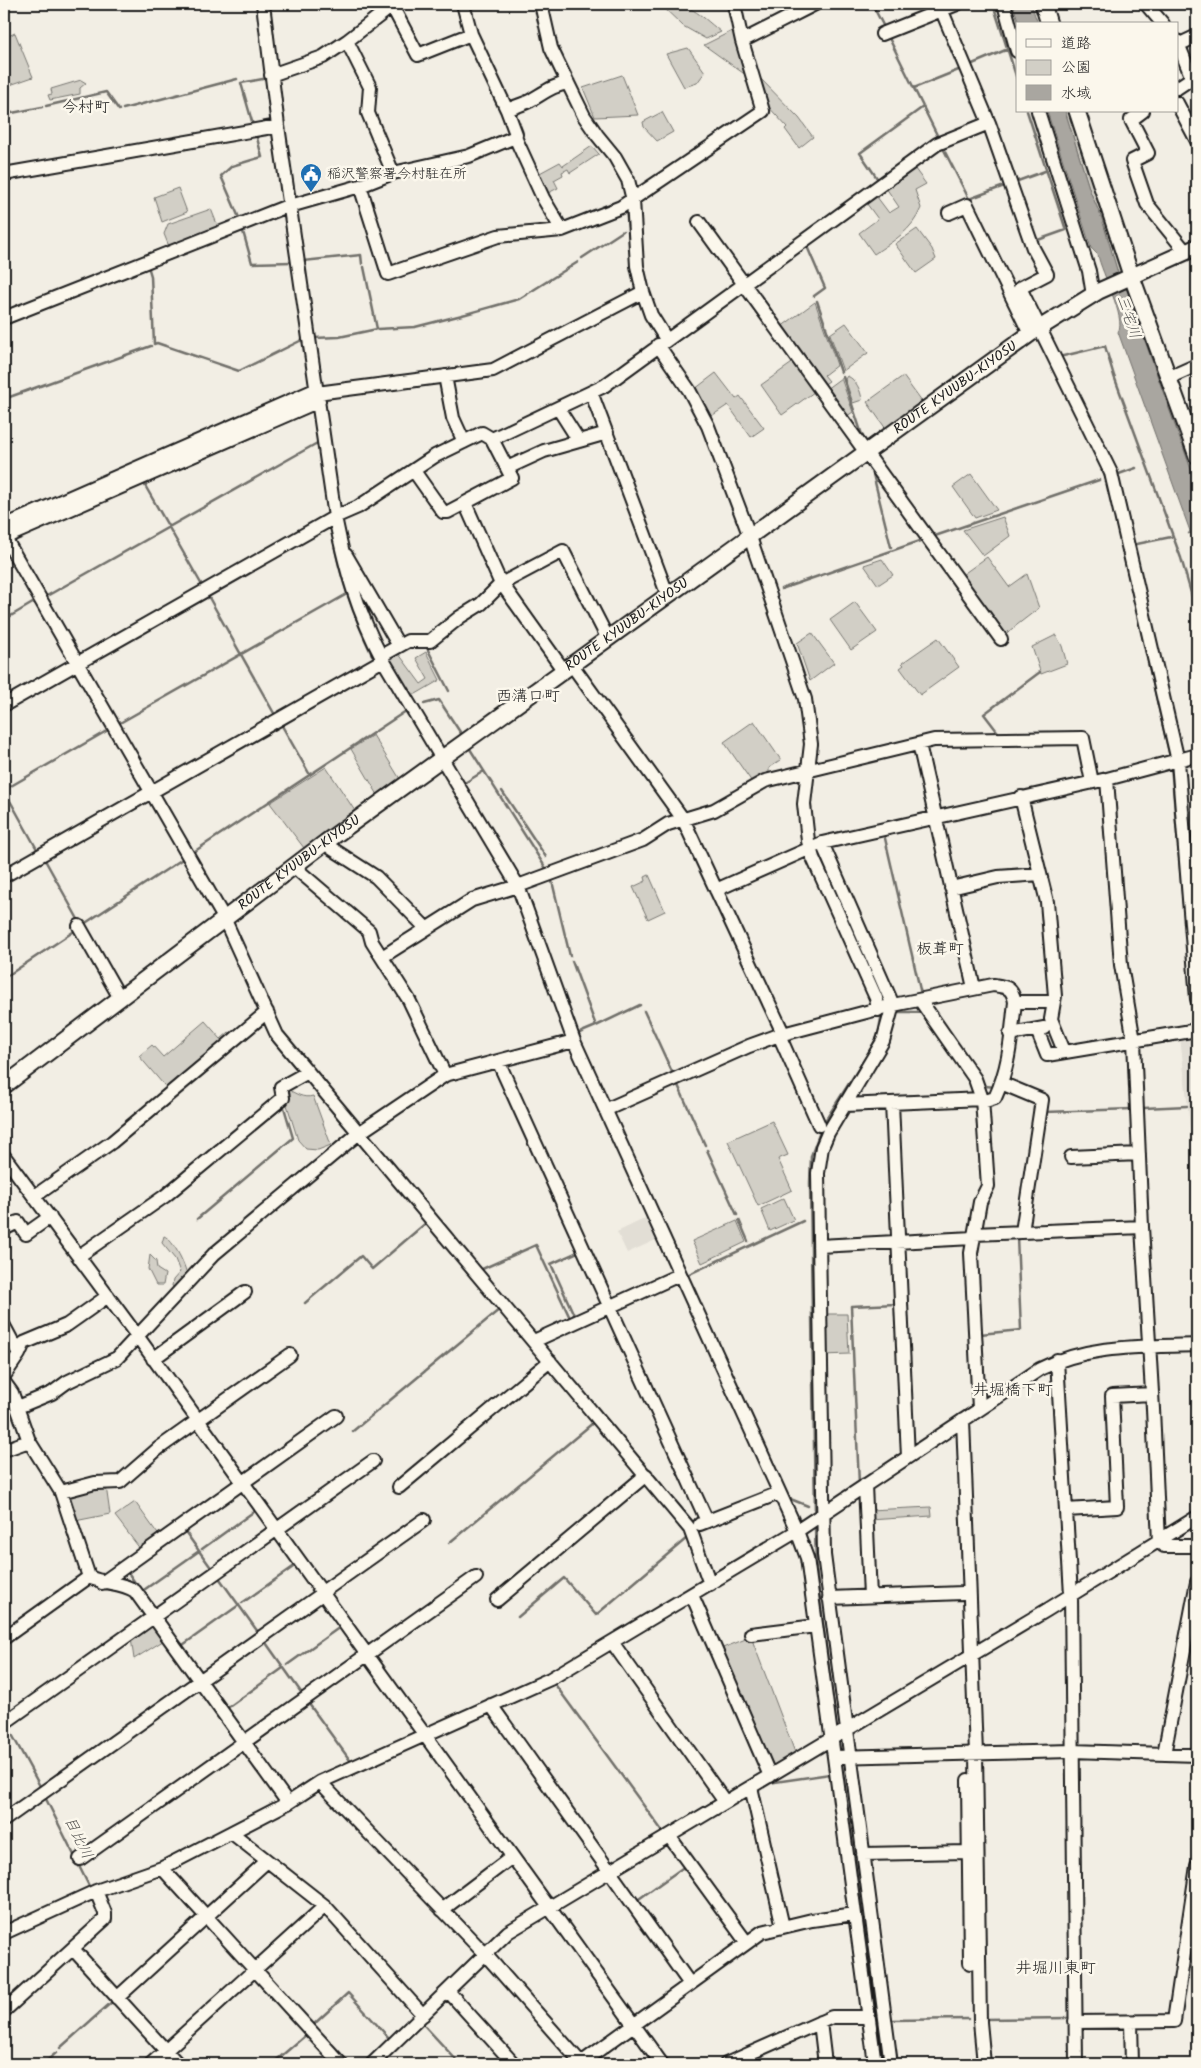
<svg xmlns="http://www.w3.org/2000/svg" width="1201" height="2068" font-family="Kalam,'Klee One',sans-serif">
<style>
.built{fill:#e2ded5}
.green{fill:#d2cfc6;stroke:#777671}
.water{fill:#a9a6a0;stroke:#716f6b}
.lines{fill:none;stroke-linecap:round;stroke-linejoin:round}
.stream{stroke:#716f6b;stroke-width:2.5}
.minor-casing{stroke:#1c1c1c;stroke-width:16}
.major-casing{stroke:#1c1c1c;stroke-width:19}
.minor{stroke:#fbf7ec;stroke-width:12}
.major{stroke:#fbf7ec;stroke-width:15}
.labels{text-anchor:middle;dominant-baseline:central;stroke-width:5;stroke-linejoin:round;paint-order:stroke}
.poi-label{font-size:14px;fill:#1c1c1c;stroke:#fbf7ec;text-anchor:start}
.street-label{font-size:14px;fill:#1c1c1c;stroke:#fbf7ec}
.water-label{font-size:15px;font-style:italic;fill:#545351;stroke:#fbf7ec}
.quarter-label{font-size:16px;fill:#1c1c1c;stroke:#fbf7ec}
</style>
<rect width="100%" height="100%" fill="#f2eee4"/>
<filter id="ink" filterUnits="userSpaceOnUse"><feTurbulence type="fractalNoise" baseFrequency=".02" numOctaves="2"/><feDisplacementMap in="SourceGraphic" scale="10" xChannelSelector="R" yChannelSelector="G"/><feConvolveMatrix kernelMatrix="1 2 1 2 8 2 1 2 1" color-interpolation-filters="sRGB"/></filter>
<g filter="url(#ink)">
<!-- built -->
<path class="built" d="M1197 1034V1126L1190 1127 1180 1037Z
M648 1217 658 1239 627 1253 617 1232Z"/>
<!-- green -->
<path class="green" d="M660 4C693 4 696 12 721 32L706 39 683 26Z
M732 31 735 32 750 78 704 45Z
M15 33 33 77 4 87V38Z
M688 48 705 72 697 83 684 87 666 54Z
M622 75 638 115 595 117 583 88Z
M757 75 799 118 813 137 799 148 785 129 787 127 766 104Z
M81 80 86 83 80 88V94L50 100 48 95 52 94 51 89Z
M1065 111H1073L1126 274H1118L1102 219 1090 191Z
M662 112 673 132 657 141 644 127 643 122Z
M592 146 599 154 570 173 568 169 562 172 563 175 554 180 558 188 546 194 536 175 560 162 563 166Z
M912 165 926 184 915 190 921 208C912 231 893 241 874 254L859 233 878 219 864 200 874 193 889 213 899 207 884 185Z
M178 188 187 212 162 222 154 197Z
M211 209 219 229 170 249 164 234 168 224Z
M917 229 932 249 936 259 916 273 895 244Z
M1128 283 1197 471V486L1183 446 1185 444 1182 445 1131 302 1125 285Z
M815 302 837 365 824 375 829 381 823 385 781 327Z
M846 323 868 353 843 371 830 334Z
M795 361 815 388 814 392 782 415 761 385Z
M716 373 736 399 740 396 764 428 751 437 728 405 710 417 695 389Z
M847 376C856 379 861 391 862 400L853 403 845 379Z
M903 376 922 402 886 429 867 402Z
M841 378 853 412 844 418 826 389Z
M971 474 997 510 975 518 953 487Z
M1003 517 1010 536 983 556 963 530Z
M987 557 1009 587 1027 574 1039 608 1004 635 962 575Z
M882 559 893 575 878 585 864 565Z
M855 602 877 632 851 650 830 620Z
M812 633 834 663 810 681 797 643Z
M1056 635 1062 646 1067 664 1041 674 1032 647Z
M938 638 959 667 920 695 900 668 904 665 902 663Z
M396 650 421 684 428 679 416 658 426 652 440 680 416 694H410L387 659Z
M754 721 781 760 769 768V773L752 782 724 742Z
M373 735 400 779 378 795 351 749Z
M326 767 355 811 304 848 270 803Z
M649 875 665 911 648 919 633 887 646 881 645 877Z
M205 1021 221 1039 229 1032 232 1034 169 1091 139 1056 152 1045 163 1057Z
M287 1089C295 1093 303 1099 313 1096L331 1145 318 1150 306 1149 298 1140 283 1092Z
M772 1121 788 1155 778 1159 792 1190 758 1206 728 1141Z
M784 1198 794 1220 770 1231 761 1209Z
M737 1221 746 1242 702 1263 692 1241Z
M164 1236C173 1239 188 1269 187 1278L175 1288 172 1286 173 1280 180 1272 175 1259 162 1243Z
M150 1255 156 1261 157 1269 165 1274 163 1285H156L148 1269Z
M823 1314H847L849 1354 824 1355Z
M106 1486 110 1514 75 1521 66 1494Z
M135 1502 160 1537 141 1550 115 1516Z
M931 1507 932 1516 869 1520V1510Z
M151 1624 156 1625 166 1639 134 1659 131 1638Z
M751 1637 796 1755 775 1767 770 1766 720 1649Z"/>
<!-- water -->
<path class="water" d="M1013 4H1031L1038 24H1019Z
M1047 111H1065L1090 191 1102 219 1118 273H1120L1125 285 1182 445H1185L1183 447 1197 486V551L1191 533 1188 534 1190 531 1118 332C1127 319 1101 272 1098 255L1091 248Z"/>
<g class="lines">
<!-- stream -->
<path class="stream" d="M872 4 885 29
M993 4 1017 79
M888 36 939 139
M970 65 1008 49
M914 88 961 69
M46 106 106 92 119 110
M123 109 237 79
M4 111 12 113 42 107
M1027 111 1066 230 1035 241
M253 125 241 83 268 78
M942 146 970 201
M879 181 860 153 923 107
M1015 182 1045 171
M969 199 1007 185
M626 209 630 247
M240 220 221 176 232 166 262 157 256 134
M242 228 252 263 293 262
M806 244 825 288 814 296
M582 258 623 231
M303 261 361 255 362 264
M148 266 151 276 154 344 157 343 239 371 304 339
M364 267 377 329
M633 275 635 288
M817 301 841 372
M640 303 644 313
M647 321 660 341
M314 338 339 337 377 329 415 327 466 314 519 299 578 262
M1038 340 1043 349
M1059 357 1105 346 1114 376 1181 558 1197 614
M843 377 864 441
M4 399 151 346
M872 470 891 547
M1103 471 1107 482
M1116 475 1136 468
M143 482 203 587
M1115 517 1170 757
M932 537 1099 480
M333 538C340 579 354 617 372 655
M1132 545 1171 537
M781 589 920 541
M207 594 275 715
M45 597 319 442
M4 620 36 601
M426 646 449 691
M424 704 439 700 462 735
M812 706 815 728
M118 724 347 594
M281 724 310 775
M1000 735 984 714 1040 672
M470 749 547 870
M1171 765 1183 904
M463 784 484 771
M4 790 110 729
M4 790 38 851
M502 791 546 857
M884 834 921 994
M1189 837H1197
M192 853 406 711
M45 860 79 921
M551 877 570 956
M84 924 181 860
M572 961 596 1026 577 1034
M4 978 76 930
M1191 1000 1193 1025
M644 1011 673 1074
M897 1012H918
M596 1026 640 1005
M870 1050 878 1035 882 1013
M677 1083 705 1145
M985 1086 996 1087
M1144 1108 1187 1106
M1045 1112 1132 1109
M823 1124 866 1057
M707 1150 737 1215
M41 1196 81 1249
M197 1219 293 1138 283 1104
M739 1220 748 1241
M480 1270 536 1245 570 1318
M685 1276 803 1221
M305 1303 361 1256 372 1269 427 1222
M574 1315 551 1264 580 1251
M980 1334 1021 1330 1017 1237
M976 1419 984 1414
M353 1431 500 1309
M859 1484 851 1306 896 1304
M788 1498 808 1506
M815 1515 810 1183 811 1156 821 1129
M815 1525 816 1569 837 1731
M183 1532 184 1530 212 1569
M449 1543 594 1422
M202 1549 256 1510
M127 1571 138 1587
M220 1579 258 1632
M141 1592 199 1551
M242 1603 296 1565
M518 1617 564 1578 596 1615 687 1538
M264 1640 303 1695
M180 1647 239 1605
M287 1665 340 1627
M554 1683 663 1832
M226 1709 283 1668
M9 1729 41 1788
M838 1739 840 1753
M252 1745 309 1704 352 1763
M1185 1749 1197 1747
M841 1761 882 2064
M768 1783 830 1774
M728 1793 739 1787
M45 1797 76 1859
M668 1829 715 1801
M78 1864 90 1888
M175 1868 228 1841
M636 1901 685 1866
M985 2019 1068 2018
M891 2020 968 2019
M422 2023 460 2064
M312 2026 348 1993 390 2039
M60 2048 113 2001
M43 2064 56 2053
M272 2064 307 2034"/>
<!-- minor casing -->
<g class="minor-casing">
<path id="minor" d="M263 4 278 126 335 517C346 571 357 611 383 660L518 886 574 1041 797 1531 807 1558 834 1757 1072 1751 1197 1755
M541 4 551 48 562 71 584 116 597 135 615 157 628 180 633 200 637 266 643 292 651 315 666 339
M939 4 989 123 1033 248 1047 274 1020 288 1111 473 1178 761 1197 999
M1004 4 1017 51
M1146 4 1163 24
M471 34 507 110
M882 34 957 4
M347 41 370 87 368 113 393 173
M742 41 815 4
M1177 41 1192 78 1177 88
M1180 44 1197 36
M271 75 323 57 347 41 392 6 418 55 471 34 463 4
M1177 103 1197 141
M1038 111 1089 271 1093 295
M1143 111 1131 120 1148 153 1132 161 1147 204 1186 252
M515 137 543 198 562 230
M4 174 278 126
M360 186 388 274 498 236 562 230 621 207 763 111 742 41 734 4
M290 206 360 186 393 173 469 156 515 137 516 134 507 110C516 106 525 104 533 99 545 92 554 85 568 83
M949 213 967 205 1030 334
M699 222 1001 639
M4 318 290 205
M658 345 689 390 708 426 750 537 805 699 811 744 804 804 808 841 813 858 876 998 878 1010
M445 376 453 418 464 442
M1168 378 1197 365
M591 392 668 596
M317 393 493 370 643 292
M558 408 579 441
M507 468 544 451 607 433
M414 471 443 512H448L512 478 492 439
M465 503 501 584
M4 526 317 389
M4 536 224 918 277 1035 690 1529 710 1584
M4 538 319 401
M346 555 399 646
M502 584 564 671
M381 656 408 641H430L460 617 481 604 501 584 563 551 608 639
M572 665 683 819 783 1033
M4 705 335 517 358 507 435 456 482 433 492 439 604 386 937 144 989 123
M919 744 974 988
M1107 779 1121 965 1134 1041 1142 1227 1153 1409 1159 1542
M1021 797 1047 902 1055 996 1051 1019 1064 1051
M326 842 331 848 376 877 426 928
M822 843 893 1005 883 1041 828 1133 822 1147 818 1173 824 1555 891 2064
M295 865 300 872 369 931 372 942 409 1000 445 1075
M4 876 383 660
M951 888 998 877 1040 874
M716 890 822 843 1107 779 1197 755
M79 926 120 998
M382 957 472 900 518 886 643 840 668 824 714 810 765 781 934 740 1083 738 1092 782
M920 1000 975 1079 982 1099 988 1186 980 1202 971 1253 979 1409
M1037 1030 1047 1055 1197 1030
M1010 1034 1044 1028
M779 1035 819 1125
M498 1061 707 1521
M1001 1083 1042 1100 1022 1232
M982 1102 995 1098C1010 1065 1011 1037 1015 1002
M892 1103 908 1457
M845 1105 982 1099
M605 1110 749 1046 779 1035 893 1005 993 985C1007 987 1012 987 1015 1002H1053
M4 1156 138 1337 662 2064
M1071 1157 1139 1154
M35 1196 112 1142 267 1012
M4 1229 18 1222 26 1234 50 1217
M974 1234 1142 1227
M819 1246 973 1238
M79 1256 165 1196 283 1098 281 1087 308 1072
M4 1326 19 1354
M534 1341 679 1275
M153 1359 245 1292
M1057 1360 1071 1595 1076 2064
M4 1376 19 1354 24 1343 67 1325 108 1296
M4 1382 12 1393 29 1441 61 1492 89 1577C104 1584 122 1582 135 1591L288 1803
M18 1407 52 1393 67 1382 117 1358 214 1254 359 1133 445 1075 574 1041
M963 1420 976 1753 980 2022 984 2064
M4 1450 29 1441
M865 1485 870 1596
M399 1487 550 1361
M61 1492 95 1483 120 1482 159 1448 290 1355
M1066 1510 1117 1507 1112 1396 1152 1394
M700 1524 779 1493
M1159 1542 1164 1546H1197
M102 1583 336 1416
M321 1593 424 1520
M692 1595 770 1776
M829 1598 963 1593
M497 1600 646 1475
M751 1634 816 1626
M4 1638 89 1577
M612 1642 725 1802
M491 1705 690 1984
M4 1723 373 1461
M1164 1754 1197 1582
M834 1757 875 2064
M968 1780 970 1963
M320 1782 485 1954 582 2064
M751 1787 783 1927
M4 1820 322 1594
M232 1833 325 1906 423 2015
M669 1836 747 1943
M863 1854 968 1852
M80 1859 476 1577
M162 1868 341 2064
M442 1910 512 1857
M4 1933 96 1891 162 1868 288 1803 320 1782 550 1679 797 1531 1040 1369C1090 1344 1143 1347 1197 1345
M73 1949 178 2064
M448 1991 514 2064
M117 1998 267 1861
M4 2011 105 1919V1913L96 1891
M820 2022 825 2064
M1075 2022 1174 2021 1197 1866
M1131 2022 1132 2064
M581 2063 762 1932 812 1920 854 1914
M151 2064 325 1906
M372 2064 508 1932 1047 1610 1197 1517
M726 2064 832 2017H868"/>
</g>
<!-- major casing -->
<g class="major-casing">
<g id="major">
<path d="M1043 4 1049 24"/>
<path d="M1077 111 1129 269 1197 456"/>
<path id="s1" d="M4 1086 326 842 1030 334 1099 291 1197 247"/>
</g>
</g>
<!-- minor -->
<use href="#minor" class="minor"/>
<!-- major -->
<use href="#major" class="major"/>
</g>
</g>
<!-- icons -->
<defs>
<g id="civic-pin" transform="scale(1.125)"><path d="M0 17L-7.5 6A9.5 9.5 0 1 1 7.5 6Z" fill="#1f6fb2" stroke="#fbf7ec"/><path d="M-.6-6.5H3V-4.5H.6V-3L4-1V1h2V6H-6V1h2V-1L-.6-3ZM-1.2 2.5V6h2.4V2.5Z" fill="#fff"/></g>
</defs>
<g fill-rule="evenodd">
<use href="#civic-pin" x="311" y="174"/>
</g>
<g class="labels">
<!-- poi labels -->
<g class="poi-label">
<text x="327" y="174">稲沢警察署今村駐在所</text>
</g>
<!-- street labels -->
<g class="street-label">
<text stroke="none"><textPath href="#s1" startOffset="1180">ROUTE KYUUBU-KIYOSU</textPath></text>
<text stroke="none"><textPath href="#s1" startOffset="775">ROUTE KYUUBU-KIYOSU</textPath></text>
<text stroke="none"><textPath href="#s1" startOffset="370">ROUTE KYUUBU-KIYOSU</textPath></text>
</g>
<!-- water labels -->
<g class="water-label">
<text transform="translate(1128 317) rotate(71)">三宅川</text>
<text transform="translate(78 1838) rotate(64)">目比川</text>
</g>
<!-- quarter labels -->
<g class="quarter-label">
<text x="86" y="107">今村町</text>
<text x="528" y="696">西溝口町</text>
<text x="940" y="949">板葺町</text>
<text x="1013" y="1390">井堀橋下町</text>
<text x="1056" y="1968">井堀川東町</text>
</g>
</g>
<!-- margin -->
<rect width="1201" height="2068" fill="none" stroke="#fbf7ec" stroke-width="20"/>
<rect x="10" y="10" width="1181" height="2048" fill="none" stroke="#1c1c1c" stroke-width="2" filter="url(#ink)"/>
<!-- legend -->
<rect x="1016" y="22" width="162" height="90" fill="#fbf7ec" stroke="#a29f99"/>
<rect x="1026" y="39" width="25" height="8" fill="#fbf7ec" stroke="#a29f99"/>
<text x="1061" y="48" font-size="15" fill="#1c1c1c">道路</text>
<rect x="1026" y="60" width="25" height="15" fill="#d2cfc6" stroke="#a29f99"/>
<text x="1061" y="72" font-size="15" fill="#1c1c1c">公園</text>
<rect x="1026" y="85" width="25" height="15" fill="#a9a6a0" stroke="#a29f99"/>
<text x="1061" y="98" font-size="15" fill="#1c1c1c">水域</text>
</svg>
